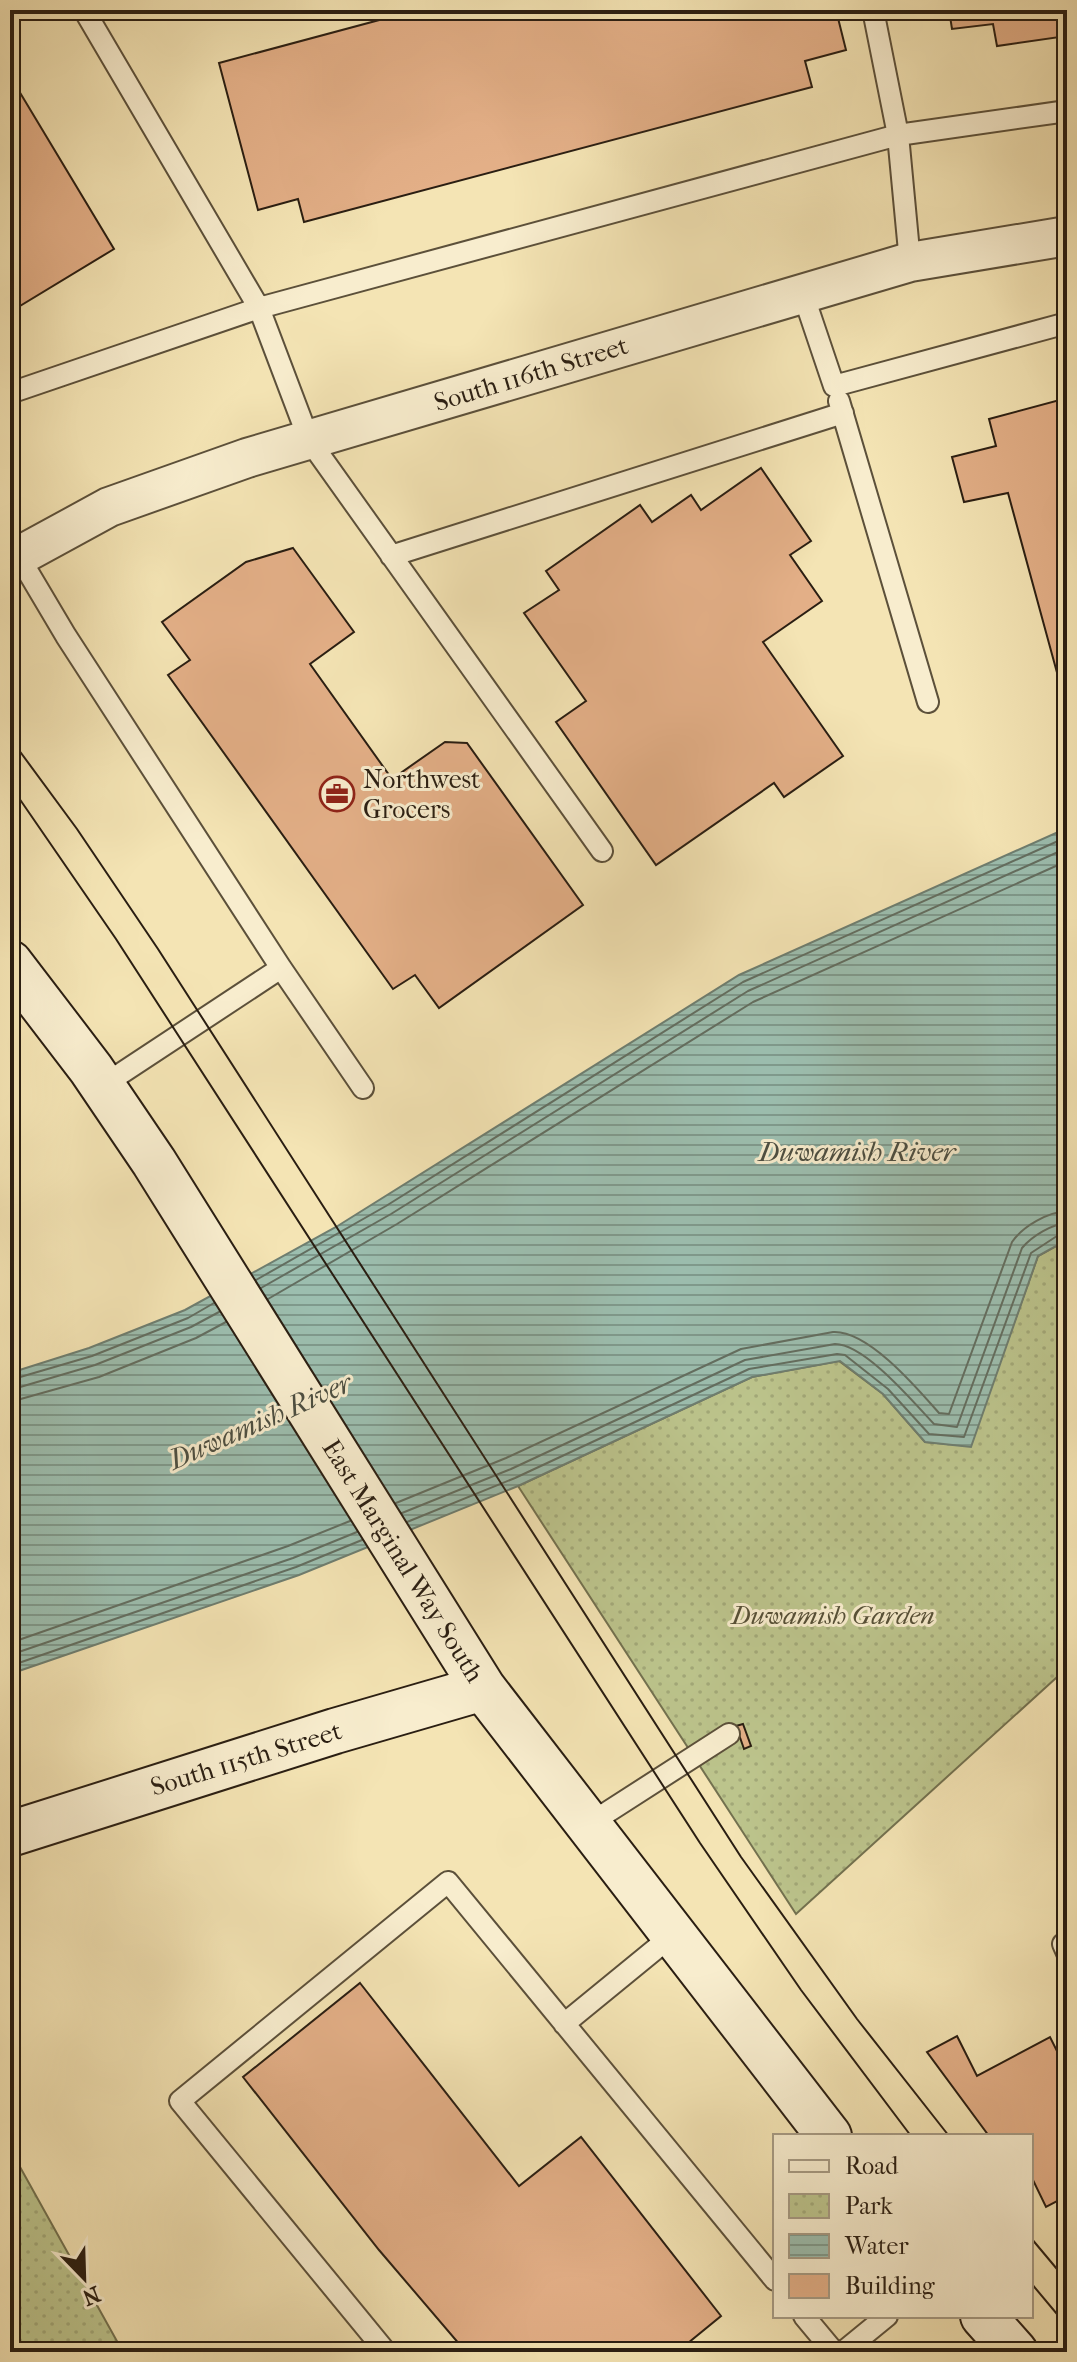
<svg xmlns="http://www.w3.org/2000/svg" width="1077" height="2362" font-family="'IM FELL French Canon',serif">
<style>
.park{fill:url(#park-dots);stroke:#73714f;stroke-width:2}
.water{fill:url(#water-rules);stroke:#6e7e70;stroke-width:2}
.lines{fill:none;stroke-linecap:round;stroke-linejoin:round}
.shore{stroke:#636e60;stroke-width:2}
.building{fill:#e3af87;stroke:#2a1e12;stroke-width:2}
.lane-casing{stroke:#5c503a;stroke-width:24}
.street-casing{stroke:#5c503a;stroke-width:42}
.secondary-casing{stroke:#2a1e12;stroke-width:48}
.lane{stroke:#f8edce;stroke-width:20}
.street{stroke:#f8edce;stroke-width:38}
.secondary{stroke:#f8edce;stroke-width:44}
.tram{stroke:#2a1e12;stroke-width:2}
.labels{text-anchor:middle;dominant-baseline:central;stroke-width:6;stroke-linejoin:round;paint-order:stroke}
.street-label{font-size:26px;fill:#2a1e12;stroke:#f8edce}
.poi-label{font-size:26px;fill:#2a1e12;stroke:#f8edce;text-anchor:start}
.park-label{font-size:26px;font-style:italic;fill:#565037;stroke:#f8edce}
.water-label{font-size:28px;font-style:italic;fill:#4c4e41;stroke:#f8edce}
</style>
<defs>
<pattern id="park-dots" width="8" height="8" patternUnits="userSpaceOnUse" patternTransform="scale(2)"><rect width="8" height="8" fill="#bcc48c"/><path d="M2 2h.1M6 6h.1" fill="none" stroke="#a2a878" stroke-width="1.8" stroke-linecap="round"/></pattern>
<pattern id="water-rules" width="6" height="5" patternUnits="userSpaceOnUse" patternTransform="scale(2)"><rect width="6" height="5" fill="#9cbeaf"/><path d="M0 2.5h6" fill="none" stroke="#7f9a8d"/></pattern>
</defs>
<rect width="100%" height="100%" fill="#f4e4b4"/>
<filter id="stains"><feTurbulence type="fractalNoise" baseFrequency=".0025" numOctaves="4"/><feColorMatrix values="0 0 0 0 .2 0 0 0 0 .09 0 0 0 0 .02 0 0 0 .5 -.17"/></filter>
<radialGradient id="worn" r=".72"><stop offset=".6" stop-color="#630" stop-opacity="0"/><stop offset="1" stop-color="#630" stop-opacity=".3"/></radialGradient>
<!-- park -->
<path class="park" d="M1067 1240V1668L796 1914 518 1486 752 1377 839 1361 883 1394 925 1442 970 1446 1038 1256Z
M10 2149 123 2352H10Z"/>
<!-- water -->
<path class="water" d="M1067 828V1240L1038 1256 971 1447 925 1442 883 1394 840 1361 752 1377 518 1486 299 1575 10 1674V1373L89 1348 185 1310 336 1227 739 975Z"/>
<g class="lines">
<!-- shore -->
<path class="shore" d="M256 1280 386 1206 743 982 1067 837
M261 1288 391 1214 748 991 1067 848
M268 1299 397 1224 753 1002 1067 861
M10 1380 92 1356 188 1318 214 1303
M10 1390 95 1365 191 1327 219 1312
M10 1402 99 1377 196 1338 226 1322
M396 1503 506 1458 741 1349 833 1332C868 1330 917 1388 939 1413L949 1414 1012 1242C1023 1226 1048 1212 1067 1211
M402 1513 511 1469 745 1360 835 1344C865 1344 914 1403 934 1424L957 1427 1022 1248C1032 1236 1052 1224 1067 1223
M407 1522 515 1478 749 1369 837 1354 845 1355 888 1389 929 1434 964 1437 1031 1253 1060 1234 1067 1233
M10 1643 288 1546 350 1521
M10 1655 293 1558 357 1532
M10 1666 296 1567 362 1540"/>
</g>
<!-- building -->
<path class="building" d="M380 10H836L846 50 805 61 812 87 304 222 298 199 258 210 219 63 383 19Z
M949 10H1067V36L997 46 993 24 952 29Z
M10 76 114 249 10 312Z
M1067 398V689L1062 691 1008 493 964 502 952 457 996 446 989 419Z
M761 468 811 541 790 555 822 601 763 642 843 756 784 797 774 783 656 865 556 722 586 701 524 613 559 590 546 571 640 505 652 522 691 495 701 510Z
M293 548 354 632 310 664 392 779 445 742 467 743 583 905 439 1008 415 975 393 989 168 675 190 660 162 622 246 562Z
M743 1724 751 1746 744 1749 736 1726Z
M360 1983 519 2186 581 2137 721 2316 677 2352H466L379 2250 243 2077Z
M957 2036 977 2076 1050 2037 1067 2071V2196L1046 2207 1031 2176V2136H989L927 2052Z"/>
<g class="lines">
<!-- lane casing -->
<g class="lane-casing">
<path id="lane" d="M84 10 259 308 309 440 602 851
M873 10 898 135 910 262
M803 294 834 386 1067 323
M10 393 259 308 898 135 1067 111
M839 401 928 702
M15 550 66 636 281 968 363 1088
M391 556 843 413
M102 1086 281 968
M589 1824 729 1734
M1067 1942 1063 1944 1067 1953
M564 2024 674 1934
M804 2316 834 2352
M386 2352 180 2101 448 1882 775 2280
M843 2352 887 2316"/>
</g>
<!-- street casing -->
<g class="street-casing">
<path id="street" d="M10 561 109 507 247 458 910 262 1067 236"/>
</g>
<!-- secondary casing -->
<g class="secondary-casing">
<path id="secondary" d="M10 963 91 1069 154 1162 483 1688 829 2136
M10 1834 335 1731 483 1688
M983 2316 1015 2352"/>
</g>
<!-- lane -->
<use href="#lane" class="lane"/>
<!-- street -->
<use href="#street" class="street"/>
<!-- secondary -->
<use href="#secondary" class="secondary"/>
<!-- tram -->
<path class="tram" d="M10 738 77 829 158 949 741 1857 857 2019 949 2136
M10 785 116 939 700 1843 801 1990 911 2136
M1031 2238 1067 2281
M1031 2283 1067 2326"/>
</g>
<!-- icons -->
<defs>
<g id="office-ring" transform="scale(1.8)"><circle r="9.5" fill="#f8edce" stroke="#8f2418" stroke-width="1.5"/><path d="M-6-3h4V-5.5h4V-3h4V5H-6ZM-1-4.5V-3h2v-1.5ZM-6 0V1H6V0Z" fill="#8f2418"/></g>
</defs>
<g fill-rule="evenodd">
<use href="#office-ring" x="337" y="794"/>
</g>
<g class="labels">
<!-- street labels -->
<g class="street-label">
<text transform="translate(531 374) rotate(-17)">South 116th Street</text>
<text transform="translate(403 1561) rotate(58)">East Marginal Way South</text>
<text transform="translate(246 1759) rotate(-17)">South 115th Street</text>
</g>
<!-- poi labels -->
<g class="poi-label">
<text x="363" y="779">Northwest<tspan x="363" dy="30">Grocers</tspan></text>
</g>
<!-- park labels -->
<g class="park-label">
<text x="833" y="1615">Duwamish Garden</text>
</g>
<!-- water labels -->
<g class="water-label">
<text x="857" y="1151">Duwamish River</text>
<text transform="translate(260 1421) rotate(-24)">Duwamish River</text>
</g>
</g>
<!-- margin -->
<rect width="1077" height="2362" fill="none" stroke="#f4e4b4" stroke-width="40"/>
<rect x="12" y="12" width="1053" height="2338" fill="none" stroke="#2a1e12" stroke-width="4"/>
<rect x="20" y="20" width="1037" height="2322" fill="none" stroke="#2a1e12" stroke-width="2"/>
<!-- legend -->
<rect x="773" y="2134" width="260" height="184" fill="#f8edce" stroke="#a69a83" stroke-width="2"/>
<rect x="789" y="2160" width="40" height="12" fill="#f8edce" stroke="#a69a83" stroke-width="2"/>
<text x="845" y="2174" font-size="24" fill="#2a1e12">Road</text>
<rect x="789" y="2194" width="40" height="24" fill="url(#park-dots)" stroke="#a69a83" stroke-width="2"/>
<text x="845" y="2214" font-size="24" fill="#2a1e12">Park</text>
<rect x="789" y="2234" width="40" height="24" fill="url(#water-rules)" stroke="#a69a83" stroke-width="2"/>
<text x="845" y="2254" font-size="24" fill="#2a1e12">Water</text>
<rect x="789" y="2274" width="40" height="24" fill="#e3af87" stroke="#a69a83" stroke-width="2"/>
<text x="845" y="2294" font-size="24" fill="#2a1e12">Building</text>
<!-- north arrow -->
<g transform="translate(84 2278) rotate(157)" stroke="#f8edce" stroke-width="6" paint-order="stroke">
<path d="M0-6L14 30L0 20L-14 30Z" fill="#2a1e12"/>
<text y="-12" font-size="22" font-weight="bold" text-anchor="middle" fill="#2a1e12">N</text>
</g>
<rect width="100%" height="100%" filter="url(#stains)"/>
<rect width="100%" height="100%" fill="url(#worn)"/>
</svg>
